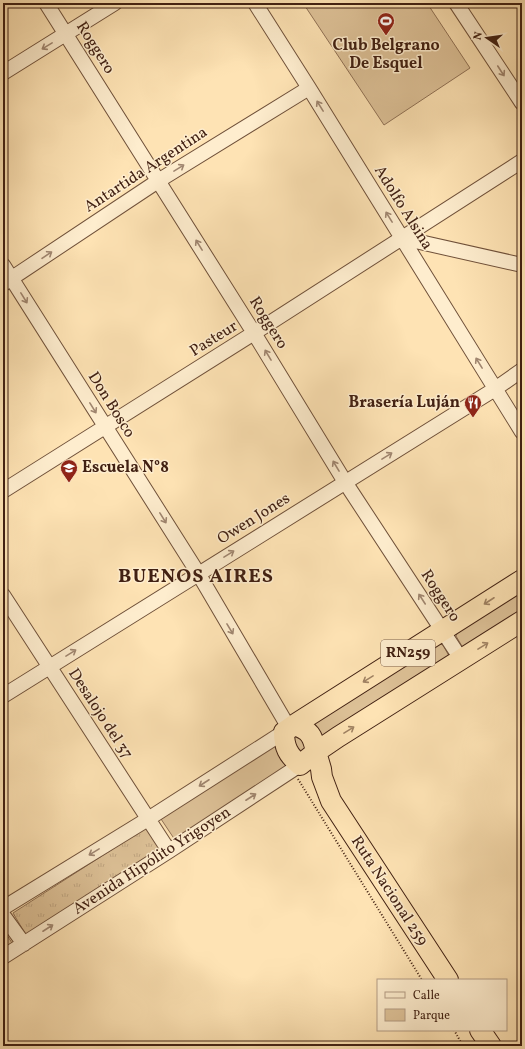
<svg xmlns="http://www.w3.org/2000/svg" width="525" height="1049" font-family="Vollkorn,serif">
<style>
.grass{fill:url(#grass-tufts);stroke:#907155}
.green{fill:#dec298;stroke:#907155}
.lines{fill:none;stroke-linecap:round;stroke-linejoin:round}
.minor-casing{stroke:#70513a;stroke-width:16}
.highway-casing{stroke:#412012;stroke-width:22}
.path{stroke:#412012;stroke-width:2;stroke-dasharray:1 2;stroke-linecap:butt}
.minor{stroke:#feedce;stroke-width:14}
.highway{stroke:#fee3b4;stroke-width:20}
.oneway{stroke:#a08670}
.oneway2{stroke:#a08263}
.labels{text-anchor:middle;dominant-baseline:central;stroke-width:3;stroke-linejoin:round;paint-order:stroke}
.shield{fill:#feedce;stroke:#7a5e4a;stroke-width:1}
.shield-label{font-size:15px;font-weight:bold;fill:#412012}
.poi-label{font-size:16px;font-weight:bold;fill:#412012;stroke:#feedce}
.street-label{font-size:16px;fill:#412012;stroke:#feedce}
.district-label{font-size:20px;font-weight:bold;letter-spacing:1px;fill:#412012;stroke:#feedce}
</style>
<defs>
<pattern id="grass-tufts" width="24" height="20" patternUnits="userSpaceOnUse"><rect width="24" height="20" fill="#dec298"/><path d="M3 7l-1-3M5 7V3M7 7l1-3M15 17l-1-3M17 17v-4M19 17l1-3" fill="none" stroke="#c0a682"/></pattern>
</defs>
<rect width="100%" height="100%" fill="#fee3b4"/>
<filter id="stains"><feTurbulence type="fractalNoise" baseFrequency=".005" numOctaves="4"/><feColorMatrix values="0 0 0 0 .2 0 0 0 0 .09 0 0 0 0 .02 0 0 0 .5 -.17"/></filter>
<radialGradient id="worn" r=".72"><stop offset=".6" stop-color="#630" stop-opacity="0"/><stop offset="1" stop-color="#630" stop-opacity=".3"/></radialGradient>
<!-- grass -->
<path class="grass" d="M147 827 160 848 26 935 13 913Z
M3 929 12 943 3 949Z"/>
<!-- green -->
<path class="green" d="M303 3H427L470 68 384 125Z
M522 589V616L463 648 456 636 459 629Z
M437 643 443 645 449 656 323 743 310 726Z
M301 734 307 754 298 752 292 739 294 735Z
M275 745 289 767 175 840 161 819Z"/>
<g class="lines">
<!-- minor casing -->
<g class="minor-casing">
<path id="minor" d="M46 3 254 333 345 482 461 659
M255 3 309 88 522 432
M456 3 522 103
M3 73 115 3
M402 238 522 265
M3 265 198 573 289 728
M3 284 158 181 309 88
M3 491 254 333 522 161
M3 595 169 851
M3 696 495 389 522 370
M3 908 148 819 284 732
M3 915 24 944
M3 957 169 851 300 765"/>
</g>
<!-- highway casing -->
<g class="highway-casing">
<path id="highway" d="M522 580 294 725 284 732C284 747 288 755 300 765L316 752 338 737 522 621
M294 725C310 730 313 736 316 752
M316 752 321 769 322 777 331 801 448 980
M480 1030 491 1046"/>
</g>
<!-- path -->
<path class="path" d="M298 779 422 980
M454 1030 463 1046"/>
<!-- minor -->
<use href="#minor" class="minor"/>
<!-- highway -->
<use href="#highway" class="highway"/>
</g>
<!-- one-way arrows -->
<defs><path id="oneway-shaft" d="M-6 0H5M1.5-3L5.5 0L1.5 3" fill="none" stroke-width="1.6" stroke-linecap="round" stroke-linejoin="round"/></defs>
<g class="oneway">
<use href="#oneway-shaft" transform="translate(47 46) rotate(149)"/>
<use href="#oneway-shaft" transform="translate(501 71) rotate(57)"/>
<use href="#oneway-shaft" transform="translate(320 106) rotate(-122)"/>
<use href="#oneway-shaft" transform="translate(179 168) rotate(-32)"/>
<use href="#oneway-shaft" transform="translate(389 217) rotate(-122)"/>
<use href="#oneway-shaft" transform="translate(199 245) rotate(-122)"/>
<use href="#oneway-shaft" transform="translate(47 255) rotate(-34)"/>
<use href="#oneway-shaft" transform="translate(24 298) rotate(58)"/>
<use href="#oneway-shaft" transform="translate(268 355) rotate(-121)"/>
<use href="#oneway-shaft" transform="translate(479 363) rotate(-122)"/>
<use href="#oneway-shaft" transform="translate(93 408) rotate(58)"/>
<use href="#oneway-shaft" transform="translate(387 456) rotate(-32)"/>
<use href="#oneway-shaft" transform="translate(336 466) rotate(-121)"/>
<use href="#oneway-shaft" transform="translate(163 518) rotate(58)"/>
<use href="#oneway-shaft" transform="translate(229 554) rotate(-32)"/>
<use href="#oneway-shaft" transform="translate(422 599) rotate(-123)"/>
<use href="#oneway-shaft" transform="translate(230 629) rotate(59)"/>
<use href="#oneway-shaft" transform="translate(71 653) rotate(-32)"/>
<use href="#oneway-shaft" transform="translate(204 783) rotate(147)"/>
<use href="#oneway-shaft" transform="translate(251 797) rotate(-33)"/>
<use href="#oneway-shaft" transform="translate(94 852) rotate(149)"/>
<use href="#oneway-shaft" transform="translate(48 928) rotate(-33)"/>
</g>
<g class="oneway2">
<use href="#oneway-shaft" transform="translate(489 601) rotate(147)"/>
<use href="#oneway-shaft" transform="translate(483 646) rotate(-32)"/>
<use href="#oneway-shaft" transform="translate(368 679) rotate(148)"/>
<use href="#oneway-shaft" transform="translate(349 730) rotate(-32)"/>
</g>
<!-- icons -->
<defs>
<g id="stadium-pin" transform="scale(0.9)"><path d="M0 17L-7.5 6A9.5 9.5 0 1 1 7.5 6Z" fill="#8f2418" stroke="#feedce"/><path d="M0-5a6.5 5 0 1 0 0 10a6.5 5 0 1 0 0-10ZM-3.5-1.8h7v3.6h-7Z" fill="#fff"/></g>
<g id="restaurant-pin" transform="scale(0.9)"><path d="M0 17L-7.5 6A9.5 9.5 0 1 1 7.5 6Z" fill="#8f2418" stroke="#feedce"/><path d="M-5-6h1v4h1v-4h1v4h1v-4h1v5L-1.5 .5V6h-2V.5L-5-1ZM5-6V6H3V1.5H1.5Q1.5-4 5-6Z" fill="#fff"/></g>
<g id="school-pin" transform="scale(0.9)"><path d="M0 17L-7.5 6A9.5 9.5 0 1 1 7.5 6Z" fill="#8f2418" stroke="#feedce"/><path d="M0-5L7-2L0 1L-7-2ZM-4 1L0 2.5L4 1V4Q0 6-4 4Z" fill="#fff"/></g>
</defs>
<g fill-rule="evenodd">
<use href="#stadium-pin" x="386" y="21"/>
<use href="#restaurant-pin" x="473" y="403"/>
<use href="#school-pin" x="69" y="468"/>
</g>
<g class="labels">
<!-- shield labels -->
<rect class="shield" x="381" y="640" width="54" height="26" rx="3"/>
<g class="shield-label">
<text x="408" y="653">RN259</text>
</g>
<!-- poi labels -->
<g class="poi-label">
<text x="386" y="46">Club Belgrano<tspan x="386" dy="18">De Esquel</tspan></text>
<text x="460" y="403" text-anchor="end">Brasería Luján</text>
<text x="82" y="468" text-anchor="start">Escuela N°8</text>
</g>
<!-- street labels -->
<g class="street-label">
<text transform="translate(95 48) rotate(58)">Roggero</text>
<text transform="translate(146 170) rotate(-33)">Antartida Argentina</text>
<text transform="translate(403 208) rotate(58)">Adolfo Alsina</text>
<text transform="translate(268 323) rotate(58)">Roggero</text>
<text transform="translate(214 339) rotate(-32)">Pasteur</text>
<text transform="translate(111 405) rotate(58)">Don Bosco</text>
<text transform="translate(254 519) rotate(-32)">Owen Jones</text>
<text transform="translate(440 596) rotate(57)">Roggero</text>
<text transform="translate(100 714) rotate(57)">Desalojo del 37</text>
<text transform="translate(152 861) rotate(-33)">Avenida Hipólito Yrigoyen</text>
<text transform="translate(389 891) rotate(57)">Ruta Nacional 259</text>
</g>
<!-- district labels -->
<g class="district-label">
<text x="196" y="577">BUENOS AIRES</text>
</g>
</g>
<!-- margin -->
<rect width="525" height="1049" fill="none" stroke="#fee3b4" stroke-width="16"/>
<rect x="4" y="4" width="517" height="1041" fill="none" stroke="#412012" stroke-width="2"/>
<rect x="8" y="8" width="509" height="1033" fill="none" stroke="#412012"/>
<!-- legend -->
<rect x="377" y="979" width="130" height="52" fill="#feedce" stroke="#b29b83"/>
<rect x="385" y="992" width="20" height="6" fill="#feedce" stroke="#b29b83"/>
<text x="413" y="999" font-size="12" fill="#412012">Calle</text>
<rect x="385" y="1009" width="20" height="12" fill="#dec298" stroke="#b29b83"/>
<text x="413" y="1019" font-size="12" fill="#412012">Parque</text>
<!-- north arrow -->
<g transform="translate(487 38) rotate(283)" stroke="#feedce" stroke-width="3" paint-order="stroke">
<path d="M0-3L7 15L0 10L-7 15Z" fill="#412012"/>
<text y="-6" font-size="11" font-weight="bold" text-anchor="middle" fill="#412012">N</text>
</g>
<rect width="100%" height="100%" filter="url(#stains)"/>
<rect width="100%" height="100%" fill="url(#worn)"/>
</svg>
